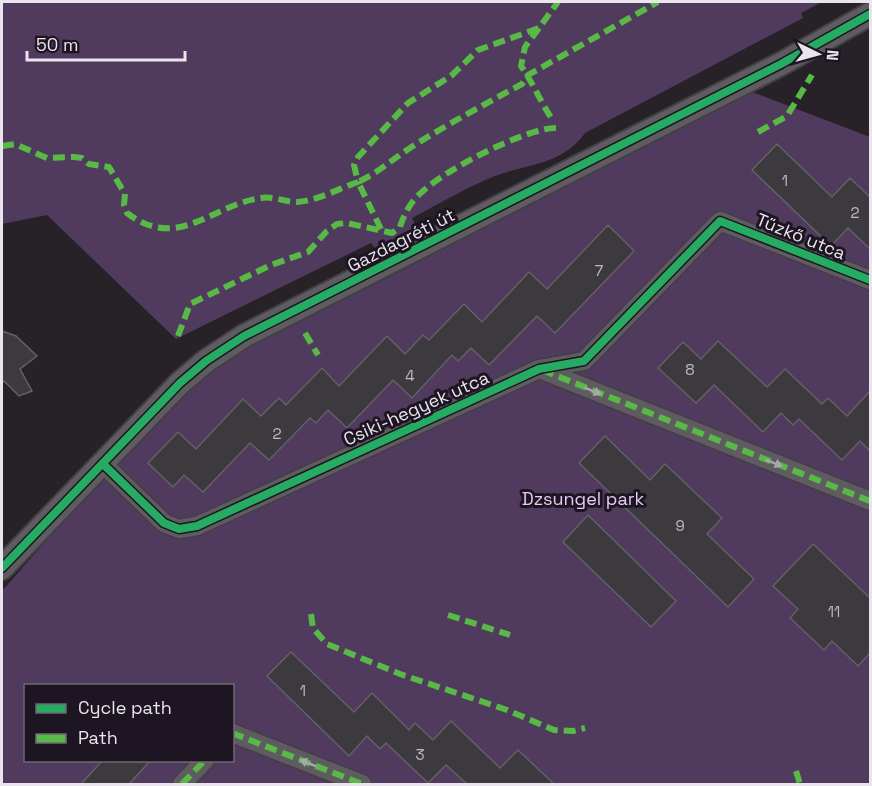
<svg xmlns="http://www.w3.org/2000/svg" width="872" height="786" font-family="'Space Grotesk',sans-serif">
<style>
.green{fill:#503a5d;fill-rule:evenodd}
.building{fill:#3d3a3f;stroke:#646066;stroke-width:1.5}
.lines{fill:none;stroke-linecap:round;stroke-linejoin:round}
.minor-casing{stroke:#433f45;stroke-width:21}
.tertiary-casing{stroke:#433f45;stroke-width:26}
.minor{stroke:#5f5c61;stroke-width:18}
.tertiary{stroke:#5f5c61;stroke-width:22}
.quiet{stroke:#58b947;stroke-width:6;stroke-dasharray:12 6;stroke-linecap:butt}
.cycleway-casing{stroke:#1d1622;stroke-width:11}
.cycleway{stroke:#26ab63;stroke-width:8}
.oneway{fill:#aba7ae}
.labels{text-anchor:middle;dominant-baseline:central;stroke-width:6;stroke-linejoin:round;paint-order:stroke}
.number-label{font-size:15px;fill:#bfbac2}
.street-label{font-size:18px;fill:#eae4ed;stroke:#1d1622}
.park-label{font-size:18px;fill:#e6cbf7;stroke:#1d1622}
</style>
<rect width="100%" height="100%" fill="#262228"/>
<!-- green -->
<path class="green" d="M2 2H822L801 13 803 18 585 133C562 165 530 163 495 176 467 187 439 204 412 218L416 226 380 255 371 243 176 339 47 215 2 224Z
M747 90 870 137V784H2V591L187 379ZM26 686H232V760H26Z"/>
<!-- building -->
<path class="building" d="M777 144 832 197 850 178 870 197V249L848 228 831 246 752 170Z
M608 225 634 251 555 333 537 316 489 365 471 348 458 361 452 355 412 398 393 380 347 428 328 410 316 423 310 418 269 460 250 443 203 492 184 475 173 487 148 463 178 432 196 449 243 399 261 416 279 398 286 405 322 368 339 386 387 336 405 354 423 335 429 340 464 304 482 322 529 272 547 289Z
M2 331 16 336 37 356 20 369 32 391 19 396 4 381 2 383Z
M718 341 767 387 785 369 822 404 828 398 847 416 870 391V451L860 441 842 460 799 419 793 425 781 413 763 432 714 385 696 403 658 368 683 342 701 359Z
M605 436 650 480 665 464 722 518 707 534 754 579 728 607 579 463Z
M588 515 676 601 651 627 563 542Z
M813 544 870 598V653L858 666 832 641 824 650 790 618 798 609 773 586Z
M291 652 354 712 372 693 409 730 415 723 433 740 451 721 500 768 518 750 554 784H467L446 765 428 783 386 743 380 749 367 736 349 756 267 676Z
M103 760H151L129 784H81Z"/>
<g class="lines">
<!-- minor casing -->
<g class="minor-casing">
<path id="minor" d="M539 369 870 501
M103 464 164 523 179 529 197 526 539 369 584 361 720 221 870 280
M232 733 362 784
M182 784 205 760"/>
</g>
<!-- tertiary casing -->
<g class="tertiary-casing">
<path id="tertiary" d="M2 568 180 383 206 361 244 336 781 64 870 14"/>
</g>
<!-- minor -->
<use href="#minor" class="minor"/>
<!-- tertiary -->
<use href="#tertiary" class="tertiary"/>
<!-- quiet -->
<path class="quiet" d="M539 28 525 47 521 66C533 83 540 101 552 119
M758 132 787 116 812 75
M2 146 15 144 47 158 74 157 82 158 89 164 109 167 125 194 124 205 127 213C178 252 211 205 261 198 273 196 285 202 297 202 317 201 340 188 358 182L354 165 358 157 408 103 451 76 478 50 539 28 558 2
M381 229 358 182C378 173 394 158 413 146 448 124 485 104 522 84L528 75 658 2
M305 333 318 355
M178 336 190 304 271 265 308 252 327 231 337 224 347 223 392 233 400 227C404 214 411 201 422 192 445 170 525 128 556 128
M542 370 870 501
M311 614 313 628 327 644 400 674 507 710 554 730 573 731 585 728
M448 615 510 635
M232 733 362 784
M796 771 800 784
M182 784 205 760"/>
<!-- cycleway casing -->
<g class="cycleway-casing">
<path id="cycleway" d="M103 464 164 523 179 529 197 526 539 369 584 361 720 221 870 280
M2 568 180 383 206 361 244 336 781 64 870 14"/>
</g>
<!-- cycleway -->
<use href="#cycleway" class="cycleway"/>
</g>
<!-- one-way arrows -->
<defs><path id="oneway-solid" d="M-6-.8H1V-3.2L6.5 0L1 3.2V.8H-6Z" transform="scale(1.5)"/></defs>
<g class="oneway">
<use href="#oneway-solid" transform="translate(593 391) rotate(22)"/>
<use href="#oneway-solid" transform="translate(774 463) rotate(22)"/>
<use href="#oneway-solid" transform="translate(308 763) rotate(-158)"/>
</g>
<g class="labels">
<!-- number labels -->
<g class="number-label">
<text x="785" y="180">1</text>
<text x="855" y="212">2</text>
<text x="599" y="270">7</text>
<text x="690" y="369">8</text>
<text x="410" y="375">4</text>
<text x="277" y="433">2</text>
<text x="680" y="525">9</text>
<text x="834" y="611">11</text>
<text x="303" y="690">1</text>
<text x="420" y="754">3</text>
</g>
<!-- street labels -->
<g class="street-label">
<text transform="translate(801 236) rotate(22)">Tűzkő utca</text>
<text transform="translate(401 240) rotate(-27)">Gazdagréti út</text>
<text transform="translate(416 408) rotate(-24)">Csiki-hegyek utca</text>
</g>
<!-- park labels -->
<g class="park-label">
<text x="583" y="498">Dzsungel park</text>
</g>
</g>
<!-- border -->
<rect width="872" height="786" fill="none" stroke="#eae4ed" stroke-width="6"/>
<!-- legend -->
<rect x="24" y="684" width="210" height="78" fill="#1d1622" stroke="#6f6873" stroke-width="1.5"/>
<rect x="36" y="704" width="30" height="9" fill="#26ab63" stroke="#6f6873" stroke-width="1.5"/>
<text x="78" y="714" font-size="18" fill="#eae4ed">Cycle path</text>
<rect x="36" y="734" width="30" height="9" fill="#58b947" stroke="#6f6873" stroke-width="1.5"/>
<text x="78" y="744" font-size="18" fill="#eae4ed">Path</text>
<!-- north arrow -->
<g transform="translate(818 54) rotate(95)" stroke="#1d1622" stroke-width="4.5" paint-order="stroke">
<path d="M0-4.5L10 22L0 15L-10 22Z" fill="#eae4ed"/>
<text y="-9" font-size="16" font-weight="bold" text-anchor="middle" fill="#eae4ed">N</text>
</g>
<!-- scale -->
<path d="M27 51v9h158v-9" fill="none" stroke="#eae4ed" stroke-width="3"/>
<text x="36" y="51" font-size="18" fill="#eae4ed" stroke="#1d1622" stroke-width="4.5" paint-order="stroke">50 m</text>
</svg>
